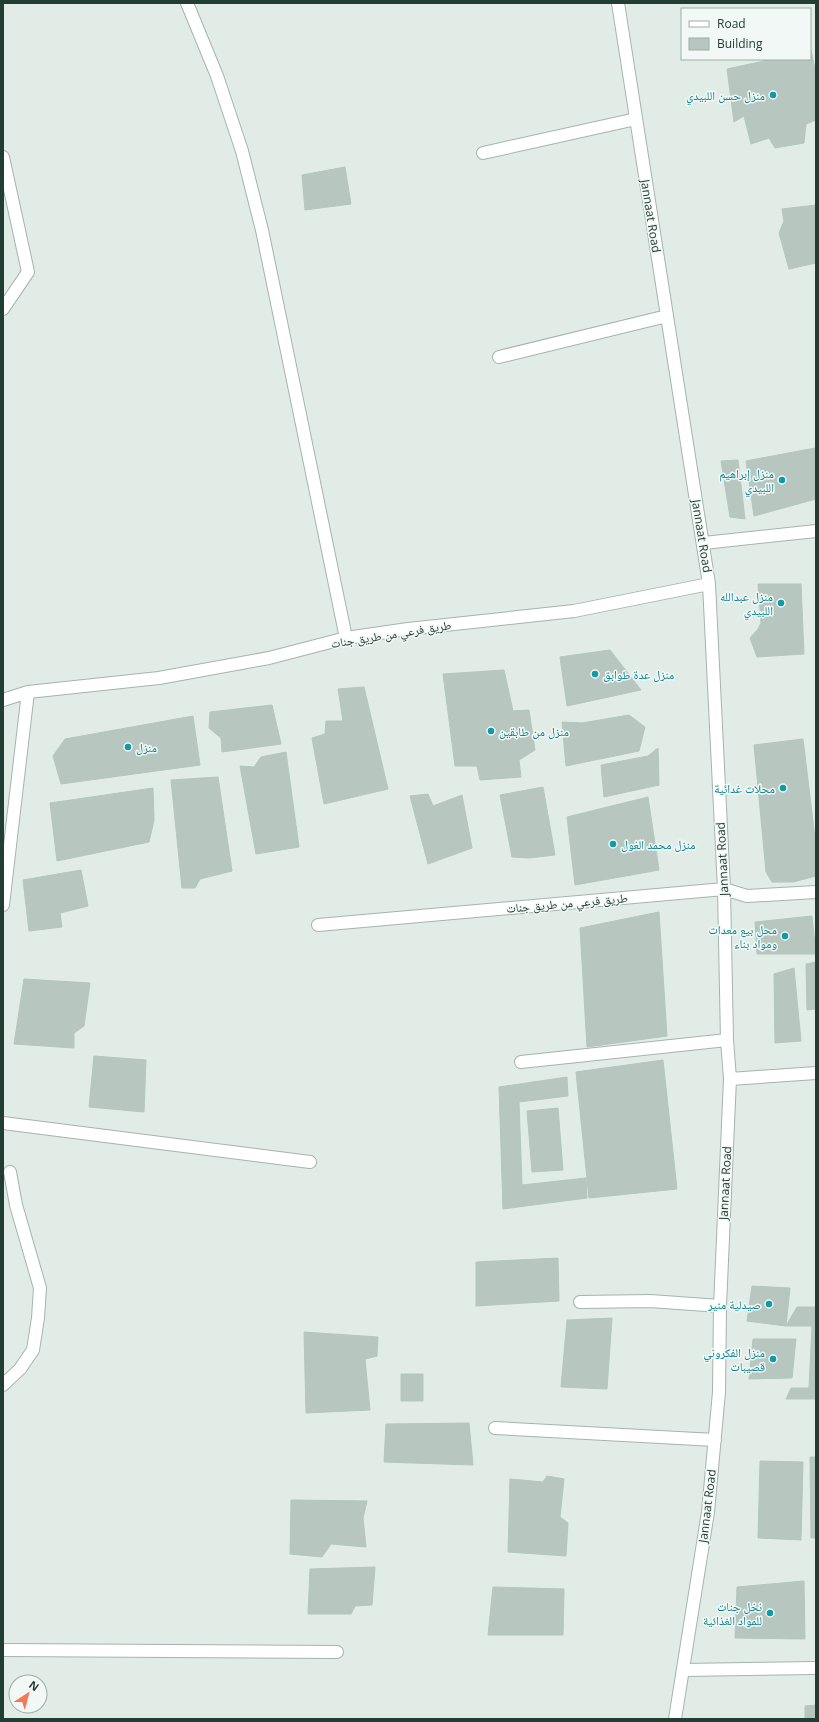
<svg xmlns="http://www.w3.org/2000/svg" width="819" height="1722" font-family="'Open Sans','Noto Naskh Arabic',sans-serif">
<style>
.building{fill:#b7c7c0;stroke:#b4c6bd}
.lines{fill:none;stroke-linecap:round;stroke-linejoin:round}
.minor-casing{stroke:#a4b4ae;stroke-width:14}
.minor{stroke:#fff;stroke-width:12}
.culture-dot{fill:#0f9aa8;stroke:#f2f8f5;stroke-width:1.5}
.labels{text-anchor:middle;dominant-baseline:central;stroke-width:3;stroke-linejoin:round;paint-order:stroke}
.culture-label{font-size:12px;fill:#0d838f;stroke:#f2f8f5;text-anchor:end}
.street-label{font-size:12px;fill:#213d34;stroke:#f2f8f5}
</style>
<rect width="100%" height="100%" fill="#e1ece7"/>
<!-- building -->
<path class="building" d="M810 46 816 73V120L806 124 804 143 775 148 769 138 751 144 744 116 734 122 727 69 764 61 765 59H810Z
M345 167 351 204 305 210 302 175Z
M816 205V263L789 269 779 233 784 221 782 209Z
M815 448 816 499 754 516 746 461Z
M738 460 745 519 730 517 721 461Z
M758 584H801L804 654 757 657 750 638 758 629 761 623Z
M610 650 641 690 567 706 560 657Z
M504 670 513 711 529 710 535 750 519 760 521 777 480 780 477 766H455L443 674Z
M364 687 388 789 324 804 312 738 325 734 326 721H343L338 689Z
M272 705 281 744 222 752 221 738 209 728 210 712Z
M629 715 645 727 639 751 566 766 562 722 582 723Z
M193 716 200 765 61 784 53 756 65 739Z
M803 739 816 846V876L793 882H772L766 872 754 745Z
M658 748 659 785 604 797 601 765 648 756Z
M286 752 299 847 256 854 240 766 254 767 261 757Z
M218 777 232 871 200 879 195 888H182L171 780Z
M543 787 555 855 529 858 512 857 500 795Z
M153 788 154 820 149 842 57 861 50 803Z
M428 794 433 806 462 795 472 848 428 864 410 796Z
M648 797 659 870 575 885 567 817Z
M81 870 88 906 60 913 62 927 29 931 23 880Z
M659 912 667 1036 587 1047 580 928Z
M812 916 816 954H757L755 922Z
M816 962V1009L807 1010 806 964Z
M794 968 801 1041 775 1043 774 974Z
M24 979 90 983 84 1026 74 1033V1048L14 1044Z
M94 1056 146 1060 144 1112 89 1107Z
M663 1060 677 1189 589 1198 576 1072Z
M567 1077 568 1096 519 1102 522 1185 586 1178 587 1198 503 1209 499 1087Z
M558 1108 563 1170 532 1172 527 1111Z
M558 1258 559 1301 476 1306V1262Z
M752 1286 790 1288 786 1326 747 1321Z
M797 1307H816V1399H786L791 1388H809L812 1326H786Z
M612 1318 607 1389 561 1387 567 1320Z
M304 1332 378 1337 377 1356 365 1359 370 1410 306 1413Z
M753 1339H796L792 1378 749 1379Z
M401 1374H423V1401H401Z
M469 1423 473 1465 384 1462 386 1424Z
M810 1457H816V1538H811Z
M760 1461 803 1462 801 1540 758 1538Z
M547 1476 564 1479 560 1517 568 1523 566 1556 508 1552 510 1479 543 1482Z
M291 1500 367 1501 363 1518 366 1547 331 1544 322 1557 290 1554Z
M375 1567 372 1605 355 1606 351 1614H308L310 1569Z
M804 1581 805 1639 735 1638 737 1587Z
M493 1587 564 1589 563 1635H488Z
M816 1705V1719H805V1706Z"/>
<g class="lines">
<!-- minor casing -->
<g class="minor-casing">
<path id="minor" d="M187 3 217 76 242 151 262 230 346 638
M618 3 709 584 724 889 727 1040 730 1079 720 1306 719 1392 708 1512 675 1719
M483 153 636 119
M3 157 28 272 3 309
M499 357 667 316
M704 543 816 531
M3 700 28 692 159 678 269 658 346 638 408 629 574 611 709 584
M3 905 28 692
M318 925 724 889 747 896 816 892
M521 1062 727 1040
M730 1079 816 1073
M3 1123 310 1162
M580 1302 650 1301 720 1306
M3 1385 20 1369 33 1350 38 1318 40 1288 16 1205 10 1172
M495 1428 715 1440
M3 1650 337 1652
M683 1670 816 1668"/>
</g>
<!-- minor -->
<use href="#minor" class="minor"/>
</g>
<!-- markers -->
<g class="culture-dot">
<circle cx="773" cy="95" r="4"/>
<circle cx="782" cy="480" r="4"/>
<circle cx="781" cy="603" r="4"/>
<circle cx="595" cy="674" r="4"/>
<circle cx="491" cy="731" r="4"/>
<circle cx="128" cy="747" r="4"/>
<circle cx="783" cy="788" r="4"/>
<circle cx="613" cy="844" r="4"/>
<circle cx="785" cy="936" r="4"/>
<circle cx="769" cy="1304" r="4"/>
<circle cx="773" cy="1359" r="4"/>
<circle cx="770" cy="1613" r="4"/>
</g>
<g class="labels">
<!-- culture labels -->
<g class="culture-label">
<text x="765" y="95">منزل حسن اللبيدي</text>
<text x="774" y="473">منزل إبراهيم<tspan x="774" dy="14">اللبيدي</tspan></text>
<text x="773" y="596">منزل عبدالله<tspan x="773" dy="14">اللبيدي</tspan></text>
<text x="603" y="674" text-anchor="start">منزل عدة طوابق</text>
<text x="499" y="731" text-anchor="start">منزل من طابقين</text>
<text x="136" y="747" text-anchor="start">منزل</text>
<text x="775" y="788">محلات غدائية</text>
<text x="621" y="844" text-anchor="start">منزل محمد الغول</text>
<text x="777" y="929">محل بيع معدات<tspan x="777" dy="14">ومواد بناء</tspan></text>
<text x="761" y="1304">صيدلية منير</text>
<text x="765" y="1352">منزل الفكروني<tspan x="765" dy="14">قصيبات</tspan></text>
<text x="762" y="1606">نخل جنات<tspan x="762" dy="14">للمواد الغذائية</tspan></text>
</g>
<!-- street labels -->
<g class="street-label">
<text transform="translate(651 216) rotate(81)">Jannaat Road</text>
<text transform="translate(702 536) rotate(81)">Jannaat Road</text>
<text transform="translate(391 634) rotate(-9)">طريق فرعي من طريق جنات</text>
<text transform="translate(722 859) rotate(-93)">Jannaat Road</text>
<text transform="translate(567 903) rotate(-5)">طريق فرعي من طريق جنات</text>
<text transform="translate(725 1183) rotate(-87)">Jannaat Road</text>
<text transform="translate(707 1506) rotate(-83)">Jannaat Road</text>
</g>
</g>
<!-- border -->
<rect width="819" height="1722" fill="none" stroke="#213d34" stroke-width="8"/>
<!-- legend -->
<rect x="681" y="8" width="130" height="52" fill="#f2f8f5" stroke="#9eada8"/>
<rect x="689" y="21" width="20" height="6" fill="#ffffff" stroke="#9eada8"/>
<text x="717" y="28" font-size="12" fill="#213d34">Road</text>
<rect x="689" y="38" width="20" height="12" fill="#b7c7c0" stroke="#9eada8"/>
<text x="717" y="48" font-size="12" fill="#213d34">Building</text>
<!-- north arrow -->
<g transform="translate(28 1694) rotate(36)"><circle r="19" fill="#f2f8f5" stroke="#9eada8"/>
<path d="M0-3L7 15L0 10L-7 15Z" fill="#f37858"/>
<text y="-6" font-size="11" font-weight="bold" text-anchor="middle" fill="#213d34">N</text>
</g>
</svg>
